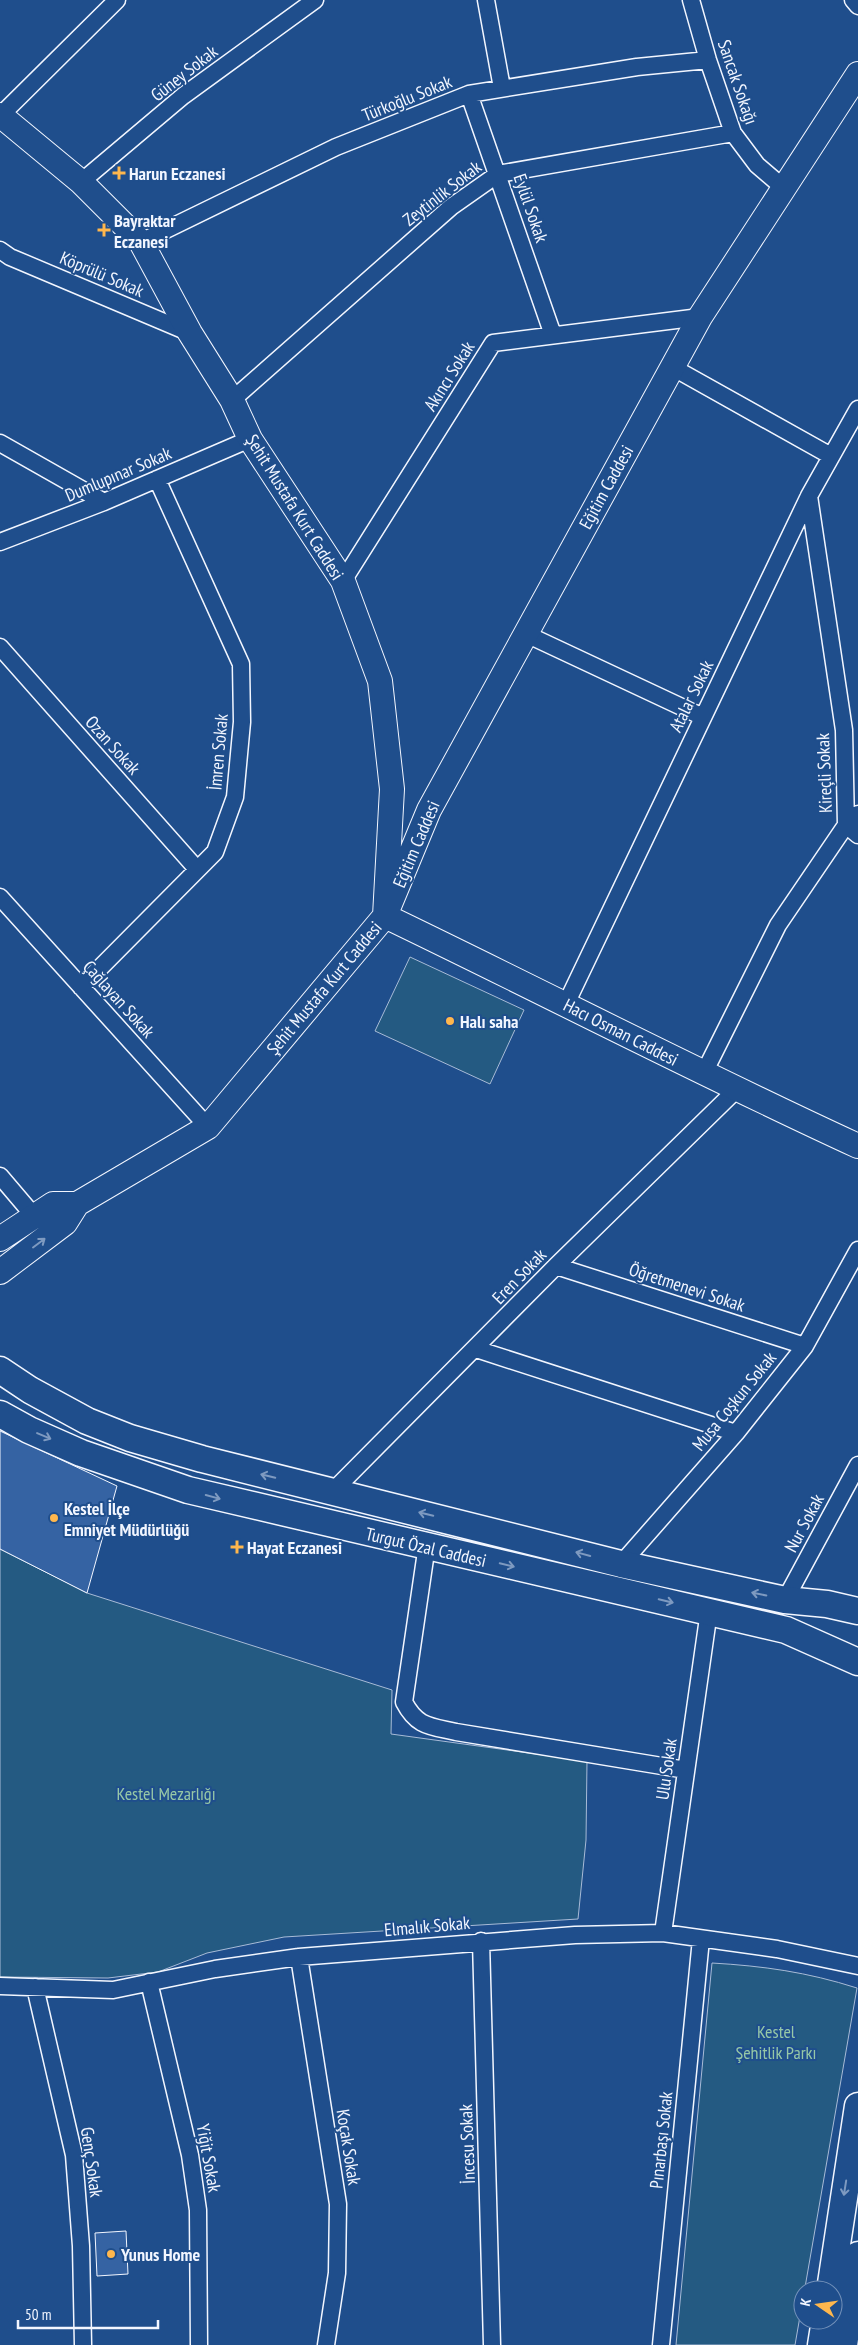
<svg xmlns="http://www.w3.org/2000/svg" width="858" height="2345" font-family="'PT Sans Narrow',sans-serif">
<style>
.green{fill:#245a82;stroke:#a8bbd7}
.building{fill:#3563a3;stroke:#f2f6ff}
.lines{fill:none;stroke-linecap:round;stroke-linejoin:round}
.minor-casing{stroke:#f2f6ff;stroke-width:19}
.secondary-casing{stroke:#f2f6ff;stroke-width:26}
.primary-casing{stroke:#f2f6ff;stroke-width:29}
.minor{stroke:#1f4e8c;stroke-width:16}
.secondary{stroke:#1f4e8c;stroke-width:24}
.primary{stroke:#1f4e8c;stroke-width:26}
.oneway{stroke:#7e9ac0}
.poi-dot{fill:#ffb74d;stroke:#1f4e8c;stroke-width:2}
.labels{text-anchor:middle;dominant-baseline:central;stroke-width:4;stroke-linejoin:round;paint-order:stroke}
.street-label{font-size:18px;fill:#f2f6ff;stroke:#1f4e8c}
.poi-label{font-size:18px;font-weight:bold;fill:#f2f6ff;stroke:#1f4e8c;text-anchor:start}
.park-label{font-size:18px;fill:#97c8a6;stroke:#1f4e8c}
</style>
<rect width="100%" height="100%" fill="#1f4e8c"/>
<!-- green -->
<path class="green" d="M410 957 524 1010 490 1084 375 1031Z
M0 1549 87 1593 392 1690 391 1734 587 1761 586 1840 578 1919 284 1937 207 1953 158 1972 108 1978 0 1977Z
M712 1963C763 1966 807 1972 857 1988L795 2345H676Z"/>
<!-- building -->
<path class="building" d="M0 1431 117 1486 87 1593 0 1549Z
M126 2231 128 2274 97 2276 95 2233Z"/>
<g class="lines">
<!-- minor casing -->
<g class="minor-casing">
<path id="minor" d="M486 0 502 88
M691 0 708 60 733 133 757 165 785 189
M853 0 858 6
M469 94 553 335
M1 115 117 0
M81 182 183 96 315 0
M141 242 336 147 469 94 637 67 708 60
M0 250 10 257 190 333
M672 367 831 456
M232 400 451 207 498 174 733 133
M0 443 104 502
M0 542 104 502 250 439
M343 581 493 343 700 317
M526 634 703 717
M0 647 196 868
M858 814 846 825 858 835
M0 897 208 1127
M81 987 215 852 235 797 242 722 241 664 157 479
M566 1004 809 496 858 409
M704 1073 778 925 846 825 844 730 809 496
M0 1176 34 1216
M556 1266 805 1346
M476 1349 736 1433
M332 1492 556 1266 736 1090
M427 1545 404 1702C417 1727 430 1726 456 1732L686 1770
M621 1564 736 1433 805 1346 858 1250
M785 1600 858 1465
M663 1933 709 1611
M481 1941 492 2345
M299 1957 338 2204 337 2273 326 2345
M149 1982 190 2155 198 2210 199 2345
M0 1986 113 1990 215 1969 299 1957 575 1935 663 1933 777 1949 858 1966
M35 1987 74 2155 81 2246 83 2345
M661 2345 701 1939"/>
</g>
<!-- secondary casing -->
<g class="secondary-casing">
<path id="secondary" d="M858 74 700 317 429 810 385 916C543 992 699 1073 858 1146
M0 115 81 182 141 242 190 333 232 400 250 439 343 581 380 681 392 789 385 916 208 1127 77 1204 65 1223 0 1272
M0 1239 53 1204H77"/>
</g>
<!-- primary casing -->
<g class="primary-casing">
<path id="primary" d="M0 1370 30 1390 87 1421 130 1438 202 1459 621 1564 785 1600 827 1604 858 1611
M0 1414 29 1430 81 1453 188 1490 786 1630 858 1662
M830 2290 858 2106
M821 2345 825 2320
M844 2345 858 2255"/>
</g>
<!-- minor -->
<use href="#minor" class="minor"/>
<!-- secondary -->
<use href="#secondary" class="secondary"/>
<!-- primary -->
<use href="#primary" class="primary"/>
</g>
<!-- one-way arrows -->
<defs><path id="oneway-shaft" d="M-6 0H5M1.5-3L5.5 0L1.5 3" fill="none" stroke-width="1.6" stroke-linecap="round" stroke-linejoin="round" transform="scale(1.25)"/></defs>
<g class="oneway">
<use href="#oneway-shaft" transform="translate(39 1243) rotate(-37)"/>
<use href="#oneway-shaft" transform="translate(44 1436) rotate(23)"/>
<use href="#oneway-shaft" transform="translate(268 1476) rotate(-166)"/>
<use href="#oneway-shaft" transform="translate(213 1497) rotate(15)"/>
<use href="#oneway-shaft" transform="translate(426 1514) rotate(-166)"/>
<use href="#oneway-shaft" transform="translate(583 1554) rotate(-165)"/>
<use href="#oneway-shaft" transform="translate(507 1565) rotate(14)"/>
<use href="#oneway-shaft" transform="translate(759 1594) rotate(-168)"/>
<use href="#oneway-shaft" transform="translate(666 1601) rotate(13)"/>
<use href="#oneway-shaft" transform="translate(845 2188) rotate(99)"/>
</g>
<!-- markers -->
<g class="poi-dot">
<path d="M116.5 165.5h5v5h5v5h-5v5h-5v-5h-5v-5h5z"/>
<path d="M101.5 222.5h5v5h5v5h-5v5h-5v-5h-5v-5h5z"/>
<circle cx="450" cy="1021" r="5"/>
<circle cx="54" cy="1518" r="5"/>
<path d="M234.5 1539.5h5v5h5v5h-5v5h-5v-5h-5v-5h5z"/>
<circle cx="111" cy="2254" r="5"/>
</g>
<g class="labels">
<!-- street labels -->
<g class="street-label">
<text transform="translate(184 73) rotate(-38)">Güney Sokak</text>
<text transform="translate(738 82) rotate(71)">Sancak Sokağı</text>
<text transform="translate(407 98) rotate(-22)">Türkoğlu Sokak</text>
<text transform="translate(442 193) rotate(-38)">Zeytinlik Sokak</text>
<text transform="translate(531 208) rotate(71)">Eylül Sokak</text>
<text transform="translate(102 274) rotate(23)">Köprülü Sokak</text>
<text transform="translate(449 376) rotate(-58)">Akıncı Sokak</text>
<text transform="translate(118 474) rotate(-23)">Dumlupınar Sokak</text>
<text transform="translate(606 487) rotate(-61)">Eğitim Caddesi</text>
<text transform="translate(295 507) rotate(58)">Şehit Mustafa Kurt Caddesi</text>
<text transform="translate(691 696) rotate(-64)">Atalar Sokak</text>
<text transform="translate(113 745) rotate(48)">Ozan Sokak</text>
<text transform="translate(218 752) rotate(-85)">İmren Sokak</text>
<text transform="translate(824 773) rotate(-92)">Kireçli Sokak</text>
<text transform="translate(416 844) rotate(-67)">Eğitim Caddesi</text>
<text transform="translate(324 988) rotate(-50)">Şehit Mustafa Kurt Caddesi</text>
<text transform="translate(119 999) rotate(48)">Çağlayan Sokak</text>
<text transform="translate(621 1032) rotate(27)">Hacı Osman Caddesi</text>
<text transform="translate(519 1276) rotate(-46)">Eren Sokak</text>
<text transform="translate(687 1287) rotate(18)">Öğretmenevi Sokak</text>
<text transform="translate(734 1401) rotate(-51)">Musa Coşkun Sokak</text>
<text transform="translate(804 1523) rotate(-62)">Nur Sokak</text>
<text transform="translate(426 1547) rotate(13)">Turgut Özal Caddesi</text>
<text transform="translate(666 1769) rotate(-82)">Ulu Sokak</text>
<text transform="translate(427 1926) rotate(-5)">Elmalık Sokak</text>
<text transform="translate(661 2140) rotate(-84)">Pınarbaşı Sokak</text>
<text transform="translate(467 2144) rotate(-92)">İncesu Sokak</text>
<text transform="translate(349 2147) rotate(81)">Koçak Sokak</text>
<text transform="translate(209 2158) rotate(80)">Yiğit Sokak</text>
<text transform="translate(92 2162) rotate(82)">Genç Sokak</text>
</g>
<!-- poi labels -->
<g class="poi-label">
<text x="129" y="173">Harun Eczanesi</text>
<text x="114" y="220">Bayraktar<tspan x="114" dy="21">Eczanesi</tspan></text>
<text x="460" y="1021">Halı saha</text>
<text x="64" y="1508">Kestel İlçe<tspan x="64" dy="21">Emniyet Müdürlüğü</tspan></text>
<text x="247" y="1547">Hayat Eczanesi</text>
<text x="121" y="2254">Yunus Home</text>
</g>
<!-- park labels -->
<g class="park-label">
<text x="166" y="1793">Kestel Mezarlığı</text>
<text x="776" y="2031">Kestel<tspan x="776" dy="21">Şehitlik Parkı</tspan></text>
</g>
</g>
<!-- north arrow -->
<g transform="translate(818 2305) rotate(283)"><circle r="24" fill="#1f4e8c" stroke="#7391ba"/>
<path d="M0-4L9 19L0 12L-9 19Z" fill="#ffb74d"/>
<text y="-8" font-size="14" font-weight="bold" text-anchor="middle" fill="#f2f6ff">K</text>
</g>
<!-- scale -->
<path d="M18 2320v8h140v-8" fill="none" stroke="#f2f6ff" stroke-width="2.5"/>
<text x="25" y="2320" font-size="15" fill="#f2f6ff" stroke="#1f4e8c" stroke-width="4" paint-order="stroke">50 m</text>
</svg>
